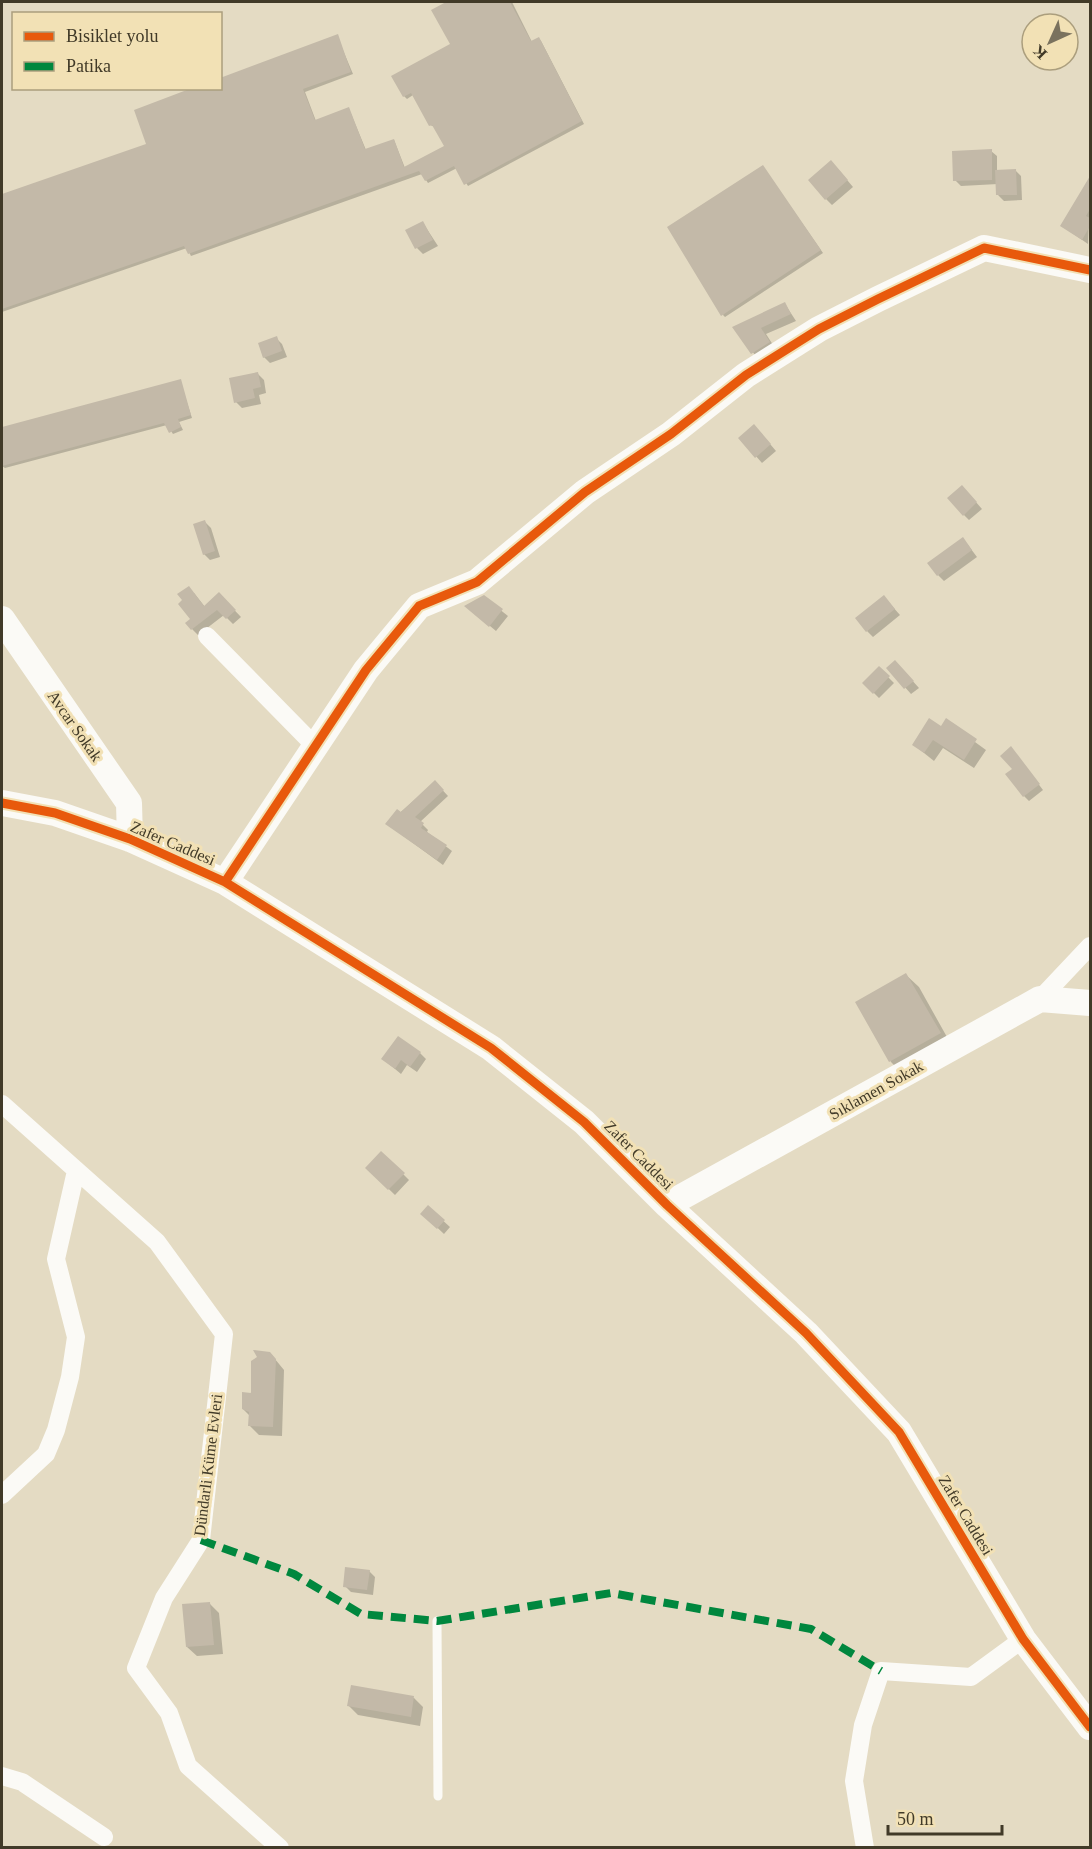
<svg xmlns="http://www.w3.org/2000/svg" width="1092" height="1849" font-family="'Times New Roman',serif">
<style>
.shadow{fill:#0003}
.building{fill:#c3b9a8}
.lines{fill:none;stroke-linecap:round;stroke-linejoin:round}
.lane{stroke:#fbfaf6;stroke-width:9}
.street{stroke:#fbfaf6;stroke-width:18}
.secondary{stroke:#fbfaf6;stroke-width:26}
.quiet{stroke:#00873e;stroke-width:8;stroke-dasharray:15 8;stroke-linecap:butt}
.cycleway-casing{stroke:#f2e1b5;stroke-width:13}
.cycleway{stroke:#e8590c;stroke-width:9}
.labels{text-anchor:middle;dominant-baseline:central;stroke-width:6;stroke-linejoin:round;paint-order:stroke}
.street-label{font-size:16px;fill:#413a28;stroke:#f2e1b5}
</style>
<rect width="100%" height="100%" fill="#e4dbc3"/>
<!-- shadow -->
<path class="shadow" d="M450 2H512L532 42 539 39 541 41 584 124 468 186 457 168 428 183 422 174 191 256 187 248 2 312V196L148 145 220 88 337 36 353 74 305 92 316 121 349 109 366 150 394 140 405 168 446 147 435 127 430 125 413 95 407 99 404 96 452 45 434 10Z
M991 151 997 156V171L1015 170 1021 176 1022 200 1004 201 998 195V184L961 186 955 180Z
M837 168 853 187 832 205 826 199Z
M765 170 823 253 725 317 723 315Z
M1084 189 1090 193 1088 244 1062 226Z
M423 223 438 246 423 254 417 248Z
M785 304 796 321 766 334 775 348 758 359 734 327Z
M276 338 282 344 287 357 270 363 264 357Z
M258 374 264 380 266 393 259 395 261 404 242 408 236 402Z
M180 381 192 418 179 422 183 430 173 434 167 425 5 468 2 466V429Z
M760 432 776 451 762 463 740 438Z
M968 493 982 509 969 520 964 515Z
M205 522 211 528 220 557 210 560 204 554Z
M968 545 977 557 944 581 938 575Z
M194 593 205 607 219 594 241 617 233 624 224 615 198 635 192 629V619L184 601Z
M484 597 508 616 496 631 466 606Z
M884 597 900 615 873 637 867 631Z
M879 668 894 683 879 698 864 683Z
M888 668H901L919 688 911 694Z
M946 721 986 750 974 768 943 748 934 761 914 745 941 728Z
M1015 753 1043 790 1029 801 1024 796 1014 769Z
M435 782 448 796 420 822 428 830 427 832 452 851 443 865 387 824Z
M906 975 919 987 952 1046 903 1074 891 1062 857 1002Z
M420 1053 426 1059 417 1072 407 1065 401 1074 383 1059Z
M382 1153 409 1180 395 1195 367 1168Z
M428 1207 450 1227 444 1234 422 1213Z
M270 1353 284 1370 282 1436 259 1435 250 1426V1416L243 1409Z
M369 1571 375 1577 373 1595 351 1592 345 1586Z
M210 1604 219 1613 223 1654 197 1656 187 1647Z
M414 1698 423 1707 420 1726 358 1715 348 1705Z"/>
<!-- building -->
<path class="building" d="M446 2H510L531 41 539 37 582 121 464 185 454 166 425 181 419 171 188 254 184 246 2 309V194L146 144 134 110 192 88H220V78L338 34 351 72 303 89 315 120 349 107 365 149 394 139 404 167 444 146 432 125 429 126 411 93 403 97 391 76 450 44 431 10Z
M992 149V180L953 181 952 151Z
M831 160 848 180 825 200 808 180Z
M763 165 821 250 721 316 667 227Z
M1016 169 1017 195H996L995 170Z
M1090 176V209L1086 216 1090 218V226L1082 240 1060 226Z
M423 221 433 240 415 249 405 230Z
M785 302 791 314 761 328 770 342 751 354 732 327Z
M277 336 282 351 263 358 258 343Z
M258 372 261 387 253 389 255 398 234 403 229 378Z
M181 379 191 415 178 419 181 427 169 433 164 423 2 466V427Z
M754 424 771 444 755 458 738 438Z
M962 485 977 502 963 516 947 498Z
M205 520 215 551 203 555 193 524Z
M963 537 972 550 937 576 927 563Z
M189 586 204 606 219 592 236 610 226 619 217 610 191 630 185 623 190 619 178 604 182 600 177 594Z
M484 595 503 609 489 627 464 606Z
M884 595 895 609 866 632 855 618Z
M895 660 914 681 904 689 886 668Z
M879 666 890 676 873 694 862 683Z
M929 718 941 726 946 718 977 739 964 760 933 740 924 753 912 745Z
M1011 746 1040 784 1023 797 1005 774 1012 769 1000 756Z
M435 780 444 790 415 817 424 823 421 828 447 845 437 860 385 824 397 809 401 812Z
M906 973 941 1033 889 1062 855 1002Z
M398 1036 421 1052 410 1067 401 1060 395 1069 381 1059Z
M381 1151 405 1173 388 1190 365 1168Z
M428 1205 445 1220 437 1229 420 1214Z
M253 1350 270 1352 276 1359 273 1427 248 1426 249 1412 242 1409V1392L251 1393V1361L257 1357Z
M345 1567 370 1570 367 1590 343 1587Z
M210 1602 214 1645 186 1647 182 1604Z
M351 1685 414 1696 411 1717 347 1706Z"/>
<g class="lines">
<!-- lane -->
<path class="lane" d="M437 1621 438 1796"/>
<!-- street -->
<path class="street" d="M207 636 314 745
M1040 999 1090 946
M2 1104 157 1242 224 1334 201 1540 164 1598 136 1668 169 1713 188 1766 280 1848
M2 1495 46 1454 56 1430 70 1377 76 1337 56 1259 76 1171
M2 1776 22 1782 104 1837
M865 1848 854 1781 863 1725 881 1671 971 1677 1023 1639"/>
<!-- secondary -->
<path class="secondary" d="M2 619 129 803 130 839
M2 803 55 813 130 839 225 882 491 1048 584 1122 667 1205 806 1333 899 1432 1023 1639 1090 1727
M225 882 366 670 419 606 477 582 585 492 671 434 746 375 819 329 878 299 984 248 1090 270
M667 1205 1040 999 1090 1003"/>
<!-- quiet -->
<path class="quiet" d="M201 1540 294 1574 361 1614 437 1621 611 1593 811 1629 881 1671"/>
<!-- cycleway casing -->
<g class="cycleway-casing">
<path id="cycleway" d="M2 803 55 813 130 839 225 882 491 1048 584 1122 667 1205 806 1333 899 1432 1023 1639 1090 1727
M225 882 366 670 419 606 477 582 585 492 671 434 746 375 819 329 878 299 984 248 1090 270"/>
</g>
<!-- cycleway -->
<use href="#cycleway" class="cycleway"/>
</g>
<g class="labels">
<!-- street labels -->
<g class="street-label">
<text transform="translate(75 726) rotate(55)">Avcar Sokak</text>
<text transform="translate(173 843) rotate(23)">Zafer Caddesi</text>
<text transform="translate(876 1090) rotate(-29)">Sıklamen Sokak</text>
<text transform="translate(639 1155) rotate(45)">Zafer Caddesi</text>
<text transform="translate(208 1465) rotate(-83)">Dündarli Küme Evleri</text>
<text transform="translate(966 1515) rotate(59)">Zafer Caddesi</text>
</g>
</g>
<!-- border -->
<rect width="1092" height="1849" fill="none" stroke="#413a28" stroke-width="6"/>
<!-- legend -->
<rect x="12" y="12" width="210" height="78" fill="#f2e1b5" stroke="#ab9e7d" stroke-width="1.5"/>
<rect x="24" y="32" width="30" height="9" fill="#e8590c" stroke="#ab9e7d" stroke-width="1.5"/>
<text x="66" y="42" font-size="18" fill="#413a28">Bisiklet yolu</text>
<rect x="24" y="62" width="30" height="9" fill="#00873e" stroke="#ab9e7d" stroke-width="1.5"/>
<text x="66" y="72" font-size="18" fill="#413a28">Patika</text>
<!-- north arrow -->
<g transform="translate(1050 42) rotate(225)"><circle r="28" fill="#f2e1b5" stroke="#ab9e7d" stroke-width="1.5"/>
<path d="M0-4.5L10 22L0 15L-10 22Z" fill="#7a725e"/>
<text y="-9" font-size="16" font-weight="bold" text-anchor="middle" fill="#413a28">K</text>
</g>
<!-- scale -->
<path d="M888 1825v9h114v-9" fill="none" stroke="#413a28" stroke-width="3"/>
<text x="897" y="1825" font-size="18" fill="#413a28" stroke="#f2e1b5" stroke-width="4.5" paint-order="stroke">50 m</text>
</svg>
